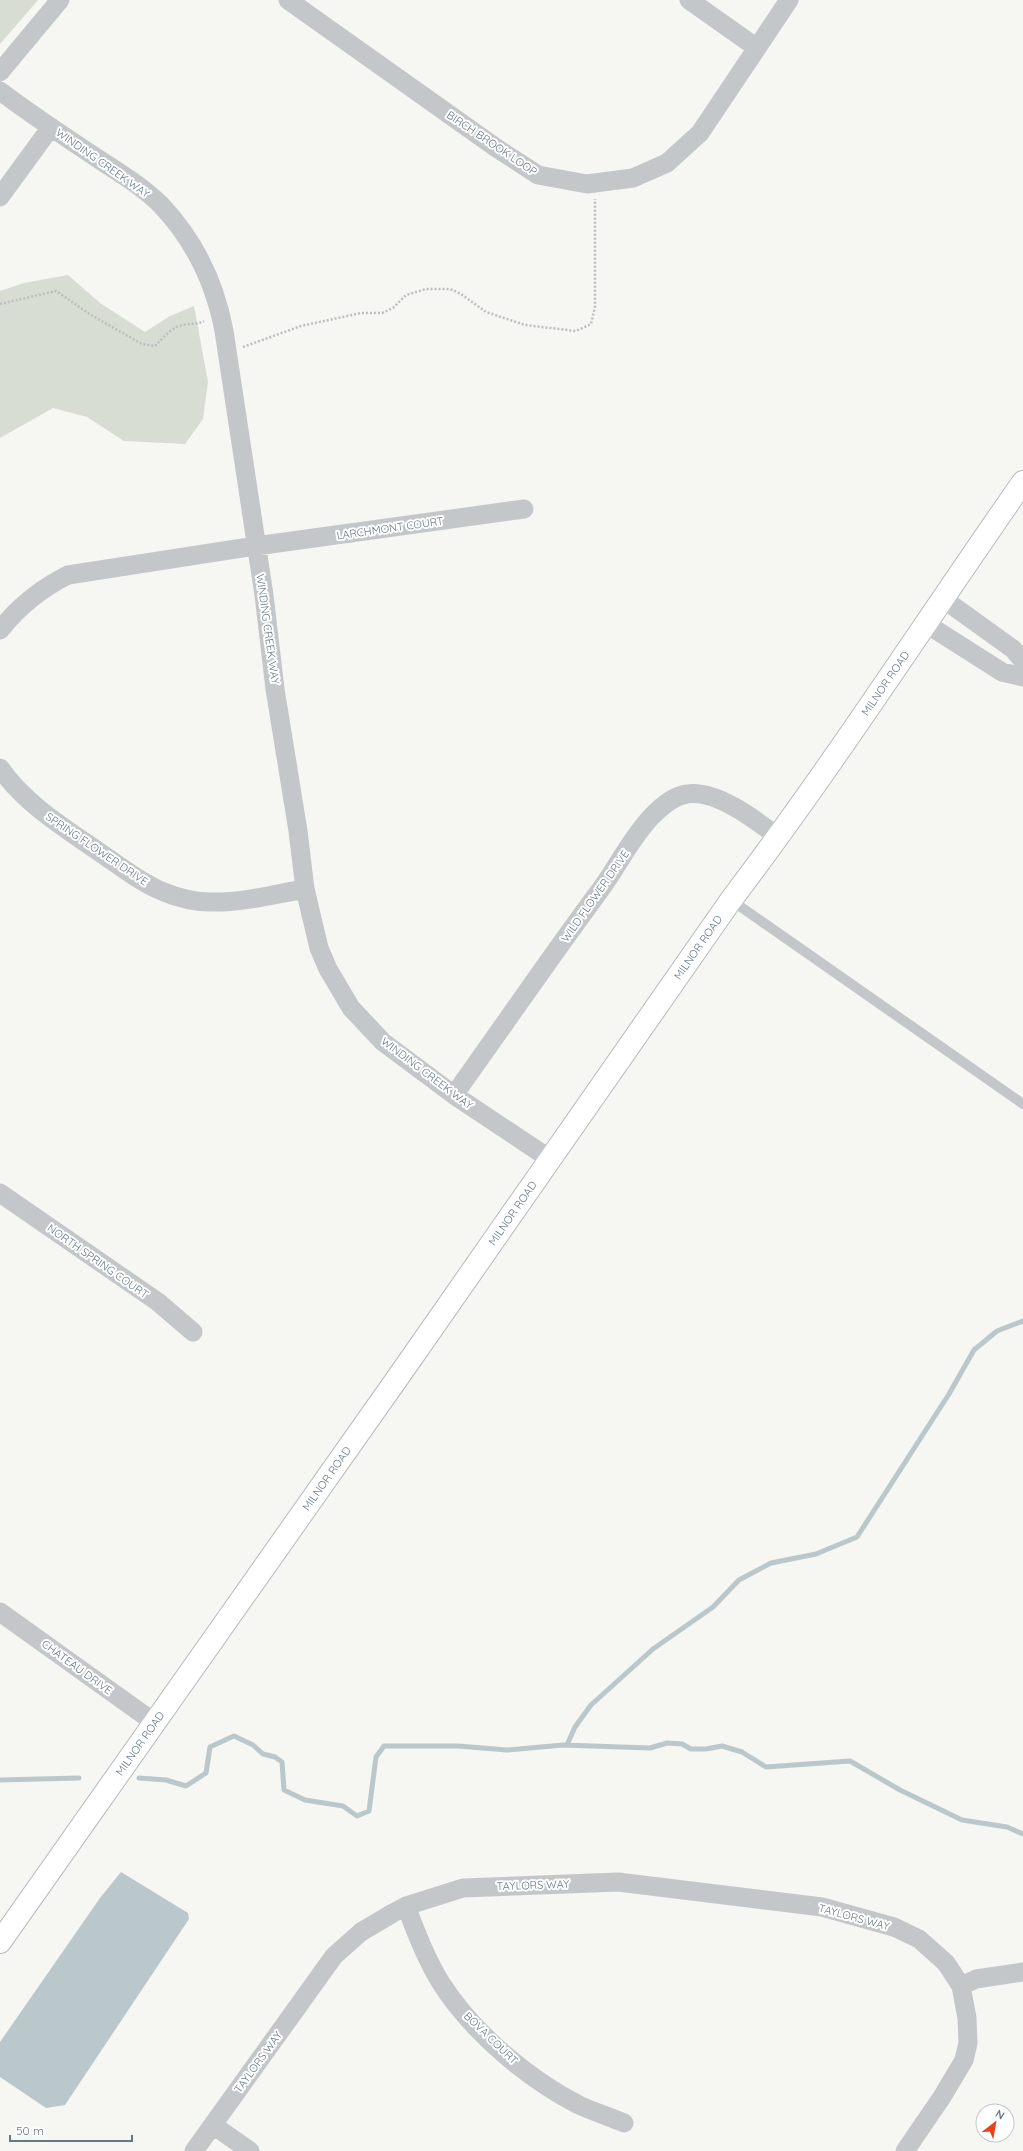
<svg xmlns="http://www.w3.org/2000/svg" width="1023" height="2151" font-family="Quicksand,sans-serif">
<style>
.green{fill:#d7ddd2}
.water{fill:#bac8cb}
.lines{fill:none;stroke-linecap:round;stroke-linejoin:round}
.stream{stroke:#bac8cb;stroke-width:5}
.secondary-casing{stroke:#b5bbbf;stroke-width:24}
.path{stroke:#bcbfc1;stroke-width:2.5;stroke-dasharray:2 2;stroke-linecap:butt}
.lane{stroke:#c3c7ca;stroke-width:10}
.street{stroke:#c3c7ca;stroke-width:19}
.secondary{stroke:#fff;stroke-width:22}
.labels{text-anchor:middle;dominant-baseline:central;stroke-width:4;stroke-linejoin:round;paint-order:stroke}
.street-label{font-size:11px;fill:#637784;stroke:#fff}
</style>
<rect width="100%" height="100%" fill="#f6f6f2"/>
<!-- green -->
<path class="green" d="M0 0H38L0 44Z
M68 275 100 303 145 332 170 316 194 306 208 382 203 419 185 444 124 441 87 417 53 408 0 438V291L24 283Z"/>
<!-- water -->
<path class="water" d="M121 1872 188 1913 189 1919 65 2105 46 2108 0 2077V2042L100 1898Z"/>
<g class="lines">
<!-- stream -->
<path class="stream" d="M567 1745 575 1727 591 1705 653 1649 713 1607 739 1580 771 1563 816 1554 857 1537 949 1394 974 1350 997 1331 1023 1321
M139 1778 166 1780 186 1786 206 1773 210 1747 234 1736 253 1745 263 1754 275 1757 282 1762 284 1790 305 1800 343 1806 357 1816 369 1811 376 1757 384 1746H458L507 1750 563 1745 650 1748 667 1743 682 1744 691 1749H706L722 1746 742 1752 766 1767 850 1761 900 1790 962 1820 1007 1827 1023 1834
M0 1780 79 1778"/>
<!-- secondary casing -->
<g class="secondary-casing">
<g id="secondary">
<path id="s1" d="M0 1942 401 1373 731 900C834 764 926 621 1023 482"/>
</g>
</g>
<!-- path -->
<path class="path" d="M0 304 56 291 91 315 142 344 155 346C163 338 171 327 183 325 191 323 196 325 204 321
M243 347 301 326 361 313H382L393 308 406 295 426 289H450L461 294 486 312 525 325 576 331 591 324 595 307V199"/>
<!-- lane -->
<path class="lane" d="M731 900 1023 1104"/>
<!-- street -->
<path class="street" d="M288 0 495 147 538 175 587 184 633 178 667 163 700 133 789 0
M689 0 757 48
M0 72 60 0
M0 91C33 116 68 139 103 162 123 175 144 188 161 205 195 241 215 283 224 331L264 595 275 689 298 831 305 889 319 948 328 969 351 1008 383 1042 454 1095 550 1159
M0 197 51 127
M942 598 1013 649 1023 661
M925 623 1002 672 1023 677
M0 630C19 606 40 589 68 575L256 546 524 509
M0 768C26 805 65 828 102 854 122 867 141 883 164 892 178 898 196 902 211 902 242 903 274 894 305 889
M454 1095C502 1028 549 959 598 893 617 868 630 839 652 816 661 807 673 796 687 794 716 789 757 821 778 837
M0 1193 158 1302 193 1332
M0 1612 155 1723
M406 1906C416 1932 426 1959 441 1983 472 2032 528 2079 579 2105 594 2112 610 2117 624 2123
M961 1986 976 1979 1023 1972
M213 2125 250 2151
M194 2151 334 1956 361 1932 393 1913 406 1906 463 1888 618 1882 822 1907 894 1927 919 1939 946 1963 961 1986 967 2018 968 2043 964 2060 942 2097 905 2151"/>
<!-- secondary -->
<use href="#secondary" class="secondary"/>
</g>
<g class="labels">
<!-- street labels -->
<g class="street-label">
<text transform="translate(492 143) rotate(34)">BIRCH BROOK LOOP</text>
<text transform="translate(103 163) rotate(35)">WINDING CREEK WAY</text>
<text transform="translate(390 528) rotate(-8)">LARCHMONT COURT</text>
<text transform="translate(268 629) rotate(82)">WINDING CREEK WAY</text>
<text stroke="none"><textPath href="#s1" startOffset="1539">MILNOR ROAD</textPath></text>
<text transform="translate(97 849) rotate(34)">SPRING FLOWER DRIVE</text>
<text transform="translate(595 896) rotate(-55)">WILD FLOWER DRIVE</text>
<text stroke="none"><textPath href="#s1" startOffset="1215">MILNOR ROAD</textPath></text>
<text transform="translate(427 1073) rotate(37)">WINDING CREEK WAY</text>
<text stroke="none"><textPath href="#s1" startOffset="891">MILNOR ROAD</textPath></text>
<text transform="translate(98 1261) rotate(35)">NORTH SPRING COURT</text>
<text stroke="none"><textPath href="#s1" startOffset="567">MILNOR ROAD</textPath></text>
<text transform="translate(77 1667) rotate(36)">CHATEAU DRIVE</text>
<text stroke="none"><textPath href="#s1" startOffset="243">MILNOR ROAD</textPath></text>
<text transform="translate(533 1885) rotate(-2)">TAYLORS WAY</text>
<text transform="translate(854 1917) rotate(15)">TAYLORS WAY</text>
<text transform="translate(491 2038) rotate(44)">BOVA COURT</text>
<text transform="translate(258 2062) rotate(-54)">TAYLORS WAY</text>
</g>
</g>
<!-- north arrow -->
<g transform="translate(995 2123) rotate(31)"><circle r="19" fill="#ffffff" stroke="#c1c9ce"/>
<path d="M0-3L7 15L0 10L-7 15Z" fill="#ec401b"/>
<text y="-6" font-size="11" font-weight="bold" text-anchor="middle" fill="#637784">N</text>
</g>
<!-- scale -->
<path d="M10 2135v6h122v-6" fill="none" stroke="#637784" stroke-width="2"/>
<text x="16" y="2135" font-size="12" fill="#637784" stroke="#ffffff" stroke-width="3" paint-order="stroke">50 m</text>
</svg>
